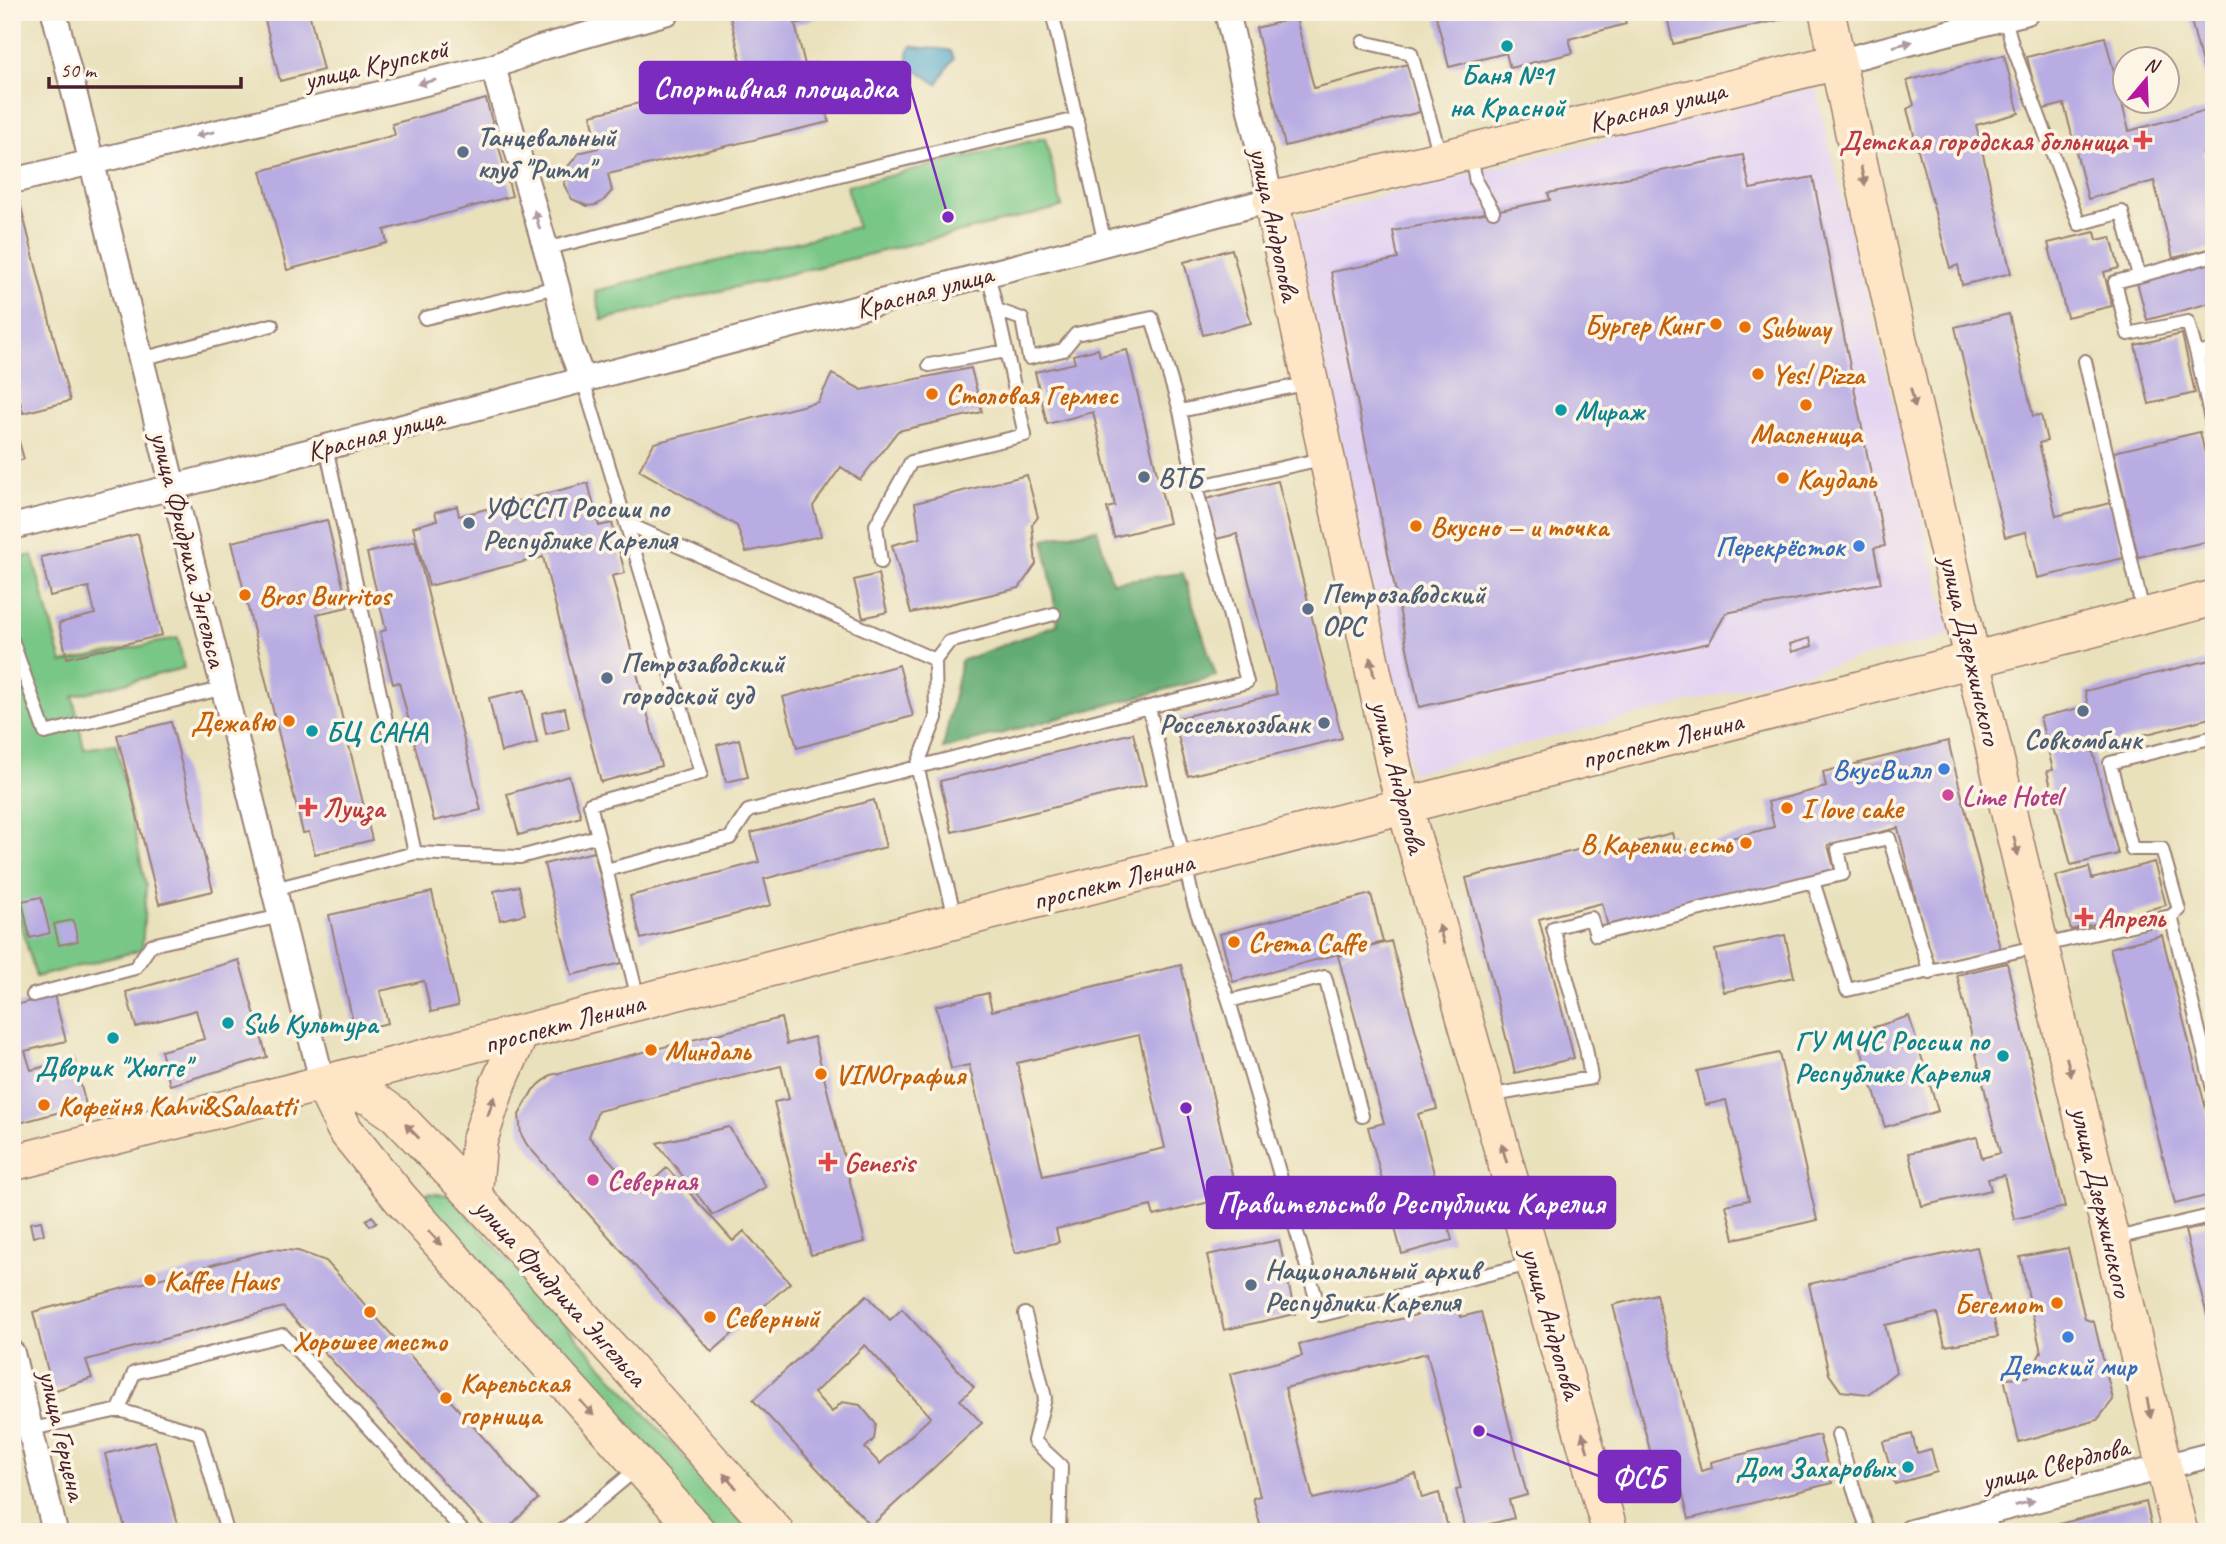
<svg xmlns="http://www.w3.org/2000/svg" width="2226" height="1544" font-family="Caveat,sans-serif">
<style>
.built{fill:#e3d3f3}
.green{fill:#79c786;stroke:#627358;stroke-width:2}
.forest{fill:#62ac73;stroke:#56664f;stroke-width:2}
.water{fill:#4ca6c9;stroke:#4b627a;stroke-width:2}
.building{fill:#b8ace3;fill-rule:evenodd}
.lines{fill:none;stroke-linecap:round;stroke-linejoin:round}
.lane-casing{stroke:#9a8074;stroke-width:16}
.street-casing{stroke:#9a8074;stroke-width:28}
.secondary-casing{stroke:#9a8074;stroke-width:38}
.lane{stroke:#fff;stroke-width:12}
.street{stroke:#fff;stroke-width:24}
.secondary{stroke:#fee5c5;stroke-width:35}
.oneway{fill:#ae9aa0}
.oneway2{fill:#a48278}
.culture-dot{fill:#0f9aa8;stroke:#fcf5e5;stroke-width:2.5}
.health-dot{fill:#e0444e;stroke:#fcf5e5;stroke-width:2.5}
.service-dot{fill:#5c6f8a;stroke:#fcf5e5;stroke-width:2.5}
.food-dot{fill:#e8710a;stroke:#fcf5e5;stroke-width:2.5}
.shop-dot{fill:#3f7fe0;stroke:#fcf5e5;stroke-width:2.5}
.hotel-dot{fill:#d1479c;stroke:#fcf5e5;stroke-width:2.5}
.labels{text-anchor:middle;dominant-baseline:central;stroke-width:7;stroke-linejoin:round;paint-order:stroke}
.street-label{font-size:28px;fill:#4a1f2b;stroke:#fcf5e5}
.culture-label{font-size:28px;font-weight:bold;fill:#0d838f;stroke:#fcf5e5;text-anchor:start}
.service-label{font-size:28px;font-weight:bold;fill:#4e5e75;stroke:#fcf5e5;text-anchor:start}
.health-label{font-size:28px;font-weight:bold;fill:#be3a42;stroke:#fcf5e5;text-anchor:start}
.food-label{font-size:28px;font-weight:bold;fill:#c56008;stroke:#fcf5e5;text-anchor:start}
.shop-label{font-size:28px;font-weight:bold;fill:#366cbe;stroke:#fcf5e5;text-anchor:end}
.hotel-label{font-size:28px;font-weight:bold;fill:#b23c85;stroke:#fcf5e5;text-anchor:start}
.leader{fill:none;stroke:#7b2cbf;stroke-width:2.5}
.callout-dot{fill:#7b2cbf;stroke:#fcf5e5;stroke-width:2.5}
.callout{fill:#7b2cbf;stroke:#7b2cbf;stroke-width:2.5}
.callout-label{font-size:30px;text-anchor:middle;font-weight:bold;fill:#fff}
</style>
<rect width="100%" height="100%" fill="#fcf5e5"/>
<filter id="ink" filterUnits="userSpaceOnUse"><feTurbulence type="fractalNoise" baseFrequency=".0143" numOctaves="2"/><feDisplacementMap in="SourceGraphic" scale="14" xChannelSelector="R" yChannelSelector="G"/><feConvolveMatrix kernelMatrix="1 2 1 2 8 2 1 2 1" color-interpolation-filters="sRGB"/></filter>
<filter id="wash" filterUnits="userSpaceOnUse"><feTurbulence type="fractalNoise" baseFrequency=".00686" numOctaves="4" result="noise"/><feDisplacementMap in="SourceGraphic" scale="28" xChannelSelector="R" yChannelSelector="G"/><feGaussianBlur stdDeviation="1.57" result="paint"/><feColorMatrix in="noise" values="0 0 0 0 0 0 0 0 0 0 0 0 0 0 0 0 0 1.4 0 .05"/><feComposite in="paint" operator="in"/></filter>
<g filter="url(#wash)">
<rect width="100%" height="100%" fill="#e9e1bc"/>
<!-- built -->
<path class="built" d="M1815 87 1951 635 1412 773 1294 218Z"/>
<!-- green -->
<path class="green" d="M1045 138 1062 207 602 320 595 291 857 227 847 186Z
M32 555 62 663 178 638 184 668 73 696 84 749 116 744 146 886 142 950 36 977 18 914 12 915V560Z
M427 1193 449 1195 751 1532H715L427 1217Z"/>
<!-- forest -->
<path class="forest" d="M1097 529 1112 582 1183 573 1216 676 943 749 961 661 1058 624 1044 539Z"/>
<!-- water -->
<path class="water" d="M912 46C926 50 937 47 951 51L954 58 937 84 908 64V52Z"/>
<g id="blocks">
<!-- building -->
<path class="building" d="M263 12H309L323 70 280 81Z
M729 12H840L795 24 805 65 815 63 829 122 608 174 612 191 603 201 596 205 587 206 572 199 564 185 566 169 579 153 598 148 591 115 745 77Z
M1435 12H1623L1626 24 1569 39 1573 53 1510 68 1506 53 1449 67Z
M1666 12H1781L1783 19 1673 44Z
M2208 12H2214L2213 105 2190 17Z
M1296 18 1314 88 1408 64 1420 112 1285 146 1256 28Z
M2105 37 2129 131 2214 108V149L2203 152 2214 195V248L2173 258 2154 181 2088 199 2064 104 2040 110 2027 57Z
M2004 55 2019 113 1976 125 2011 273 1962 285 1958 265 1950 268 1907 109 1914 105 1907 81Z
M486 99 512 196 384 230 387 243 287 270 261 171 395 135 392 124Z
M1743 155 1750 189 1813 177 1885 546 1874 548 1881 583 1726 613 1709 643 1419 707 1331 272 1398 259 1393 231 1550 200 1548 193Z
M19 199 70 401 23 413 12 371V200Z
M2095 232 2097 240 2111 237 2119 268 2104 272 2112 306 2067 317 2048 243Z
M1232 249 1251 323 1203 335 1184 262Z
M2214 261V302L2147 320 2137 282Z
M2009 314 2033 416 2041 415 2047 441 2039 443 2056 516 2111 503 2124 558 2037 578 2026 532 2005 537 1955 327Z
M2182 334 2195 393 2149 404 2135 345Z
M1098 349 1100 356 1127 350 1169 523 1114 537 1107 508 1115 506 1093 412 1047 424 1035 372 1075 363 1073 355Z
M971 368 982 412 898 431 860 480 841 467 813 506 821 536 746 552 737 526 639 470 654 443 818 402 832 374 862 390Z
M12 417 24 459 12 463Z
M2200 432 2214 491V540L2138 557 2114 452Z
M1027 475 1038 517 1032 525 1036 564 1019 588 911 613 892 545 920 538 915 503Z
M1278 481 1342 738 1188 776 1174 719 1277 694 1237 534 1216 539 1206 499Z
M588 483 599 526 612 523 625 573 612 576 661 766 601 782 543 557 429 586 413 527 437 520 435 512 457 506 459 516Z
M327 520 348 607 317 614 372 840 315 854 309 832 303 833 232 542Z
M138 534 162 635 67 658 59 623 95 614 89 587 50 596 41 557Z
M415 541 481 810 434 821 399 682 393 684 380 632 386 630 367 553Z
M878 574 887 612 863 618 854 580Z
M1810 638 1812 646 1792 652 1790 644Z
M2214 659V717L2092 748 2118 854 2071 865 2047 771 2053 770 2040 717 2088 706 2085 691Z
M899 665 913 716 797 748 783 697Z
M525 690 537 743 501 752 489 698Z
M565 708 569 728 546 734 542 713Z
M171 722 213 891 159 904 117 735Z
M1133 733 1146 785 952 832 940 781Z
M739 739 748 777 726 782 717 745Z
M1948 741 2000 948 1932 964 1898 828 1828 845 1835 871 1608 927 1602 903 1539 919 1574 1058 1515 1073 1466 878 1597 845 1598 852 1672 833 1677 852 1774 827 1768 802 1826 787 1823 772Z
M569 776 581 817 519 835 507 794Z
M874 800 886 847 764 879 771 905 641 939 630 896 759 862 751 833Z
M594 852 622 963 572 975 544 864Z
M2154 862 2166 905 2071 930 2056 876 2089 867 2092 879Z
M519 886 525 914 500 920 494 891Z
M432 892 458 1006 431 1012 424 981 380 991 388 1023 355 1031 329 915Z
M1371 894 1383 942 1233 982 1220 934Z
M41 897 50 933 30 938 22 901Z
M73 920 78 941 59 945 54 924Z
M1785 935 1794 977 1724 992 1715 950Z
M2162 935 2214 1141V1194L2175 1204 2110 948Z
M1391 941 1437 1109 1418 1114 1452 1240 1402 1254 1368 1127 1384 1123 1338 956Z
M239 960 267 1057 170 1085 161 1051 204 1039 196 1010 136 1027 126 992Z
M2007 963 2065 1207 2014 1219 2004 1175 1988 1179 1991 1190 1922 1206 1909 1153 1977 1137 1982 1158 2000 1153 1957 975Z
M1181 965 1237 1195 1154 1216 1151 1206 1056 1229 1059 1242 1015 1253 969 1065 951 1069 936 1006 988 993 992 1011ZM1139 1035 1165 1148 1043 1176 1017 1063Z
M54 995 66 1041 25 1051 31 1070 74 1059 86 1105 12 1125V1006Z
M1909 1016 1938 1111 1885 1127 1856 1033Z
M781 1018 787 1044 814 1037 865 1242 811 1255 774 1102 789 1099 781 1066 598 1111 589 1137 639 1193 667 1168 733 1241 744 1231 790 1283 712 1352 527 1145 521 1134 519 1115 533 1090 551 1075Z
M1779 1053 1817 1220 1734 1239 1726 1205 1749 1200 1726 1100 1705 1105 1697 1071Z
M729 1127 766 1187 713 1215 657 1143Z
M372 1216 377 1222 370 1226 366 1220Z
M41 1221 44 1234 33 1237 30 1223Z
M2214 1224V1338H2213L2185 1231Z
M1279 1240 1295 1314 1224 1330 1207 1255Z
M1977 1247 1998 1337 1945 1346 1937 1313 1885 1325 1896 1372 1868 1394 1841 1391 1829 1374 1809 1284Z
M2068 1248 2085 1319 2094 1322 2113 1400 2097 1420 2019 1442 2004 1378 2028 1377 2041 1352 2020 1257Z
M272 1249 298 1251 326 1261 538 1499 504 1532H489L283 1307 86 1360 92 1378 53 1391 33 1312Z
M1656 1294 1701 1471 1712 1468 1711 1462 1819 1435 1832 1483 1689 1519 1678 1473 1657 1478 1613 1305Z
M867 1295 890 1320 902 1309 974 1387 960 1400 982 1423 871 1526 753 1400ZM865 1345 931 1417 880 1464 865 1448 874 1439 876 1424 860 1405 842 1402 832 1412 814 1393Z
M1457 1305 1461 1317 1481 1312 1527 1495 1509 1500 1514 1518 1466 1530 1456 1490 1461 1489 1427 1353 1285 1388 1313 1499 1416 1474 1422 1498 1439 1493 1449 1532H1262L1253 1498 1260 1496 1230 1374 1302 1356 1299 1344Z
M1912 1434 1917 1453 1931 1449 1937 1472 1895 1484 1883 1442Z
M155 1441 180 1532H126L105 1454Z
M2146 1502 2153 1532H2032L2031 1531Z"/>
</g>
</g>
<g filter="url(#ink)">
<use href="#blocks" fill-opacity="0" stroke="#9a8074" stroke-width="2"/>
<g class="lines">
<!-- lane casing -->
<g class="lane-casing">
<path id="lane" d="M1052 12 1105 244
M2005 18 2012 44 2079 224 2122 212 2139 276 2115 282 2128 334 2188 322 2197 355
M1363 42 1411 53 1440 155
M1471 154 1476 182 1493 211
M545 249 872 167 1077 119
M988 274 997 310 1022 319 1029 358 1063 350 1076 334 1152 318 1180 411 1196 487
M2139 276 2214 255
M425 318 557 287
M2214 349 2197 355 2214 433
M141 359 272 325
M2085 361 2144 616
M929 365 1006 351
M583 380 626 523 935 660
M1180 411 1309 383
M326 447 415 853
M1326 458 1196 487 1247 682 1149 707 1194 904 1229 1001 1321 1315 1530 1264
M626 523 701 773 590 804 639 1003
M881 562 876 525 911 462 1025 435 997 310
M12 640 45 733 224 688
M606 870 730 838 748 811 1149 707
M274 889 415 853 520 857 598 836
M2171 916 2214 1093
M956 921 917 766 936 718 935 660 949 642 1054 614
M1930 973 1889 838 1838 849 1843 874 1813 881 1847 990 2171 916 2179 910 2162 849H2132L2110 763 2214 737
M33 995 135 968 151 945 281 916
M1229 1001 1325 977 1362 1116
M1488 1096 1591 1078 1586 1048 1553 928 1591 918 1596 935 1813 881
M2112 1239 2214 1215
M1025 1314 1045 1398 1034 1441 1061 1466 1059 1532
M119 1410 199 1433 227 1532
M32 1429 119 1410 134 1373 283 1335 464 1532
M1838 1435 1857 1500 1869 1532
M1987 1513 1993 1532
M35 1532 54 1527
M561 1532 639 1467"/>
</g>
<!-- street casing -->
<g class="street-casing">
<path id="street" d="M54 12 323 1085
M1837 62 2027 12
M493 67 557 287 570 346 583 380
M12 181 493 67 540 48 668 12
M12 527 173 487 1271 200 1227 12
M12 1353 55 1532
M1911 1532 2214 1454"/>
</g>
<!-- secondary casing -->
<g class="secondary-casing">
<path id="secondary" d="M1827 12C1914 421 2012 828 2110 1234 2134 1333 2154 1433 2180 1532
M323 1085 345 1130 400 1198 698 1532
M327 1086 370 1097 396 1115 474 1196 776 1532
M12 1163C747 978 1480 786 2214 598
M474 1196 479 1142 497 1087 520 1035
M1610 1532 1395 772 1271 200 1837 62"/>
</g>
<!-- lane -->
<use href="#lane" class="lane"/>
<!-- street -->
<use href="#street" class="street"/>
<!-- secondary -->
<use href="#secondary" class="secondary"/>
</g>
<!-- one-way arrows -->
<defs><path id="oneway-solid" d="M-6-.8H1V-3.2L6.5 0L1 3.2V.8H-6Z" transform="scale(1.75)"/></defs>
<g class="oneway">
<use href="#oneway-solid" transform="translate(1903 44) rotate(-14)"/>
<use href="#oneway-solid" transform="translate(427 82) rotate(167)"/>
<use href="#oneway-solid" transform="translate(205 134) rotate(167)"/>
<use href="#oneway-solid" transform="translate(537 220) rotate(-106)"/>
<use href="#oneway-solid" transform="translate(2025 1503) rotate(-14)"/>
</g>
<g class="oneway2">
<use href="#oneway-solid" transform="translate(1863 176) rotate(77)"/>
<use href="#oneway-solid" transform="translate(1913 398) rotate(77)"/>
<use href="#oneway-solid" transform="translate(1372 667) rotate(-102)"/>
<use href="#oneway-solid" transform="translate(2016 846) rotate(77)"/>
<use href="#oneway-solid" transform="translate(1441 934) rotate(-106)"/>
<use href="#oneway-solid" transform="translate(2069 1067) rotate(76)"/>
<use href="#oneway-solid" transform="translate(491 1106) rotate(-72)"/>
<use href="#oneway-solid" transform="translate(412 1131) rotate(-134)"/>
<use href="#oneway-solid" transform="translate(1504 1153) rotate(-106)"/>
<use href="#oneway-solid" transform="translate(435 1238) rotate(48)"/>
<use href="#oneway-solid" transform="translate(587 1408) rotate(48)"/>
<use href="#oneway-solid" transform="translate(2149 1408) rotate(78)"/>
<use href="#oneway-solid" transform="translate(1585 1442) rotate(-106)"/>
<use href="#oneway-solid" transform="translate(730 1481) rotate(-132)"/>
</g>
</g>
<!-- markers -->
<g class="culture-dot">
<circle cx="1507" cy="46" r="7"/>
<circle cx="1561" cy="410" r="7"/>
<circle cx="312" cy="731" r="7"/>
<circle cx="228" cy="1023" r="7"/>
<circle cx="113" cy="1038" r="7"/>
<circle cx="2003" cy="1056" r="7"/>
<circle cx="1908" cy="1467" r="7"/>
</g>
<g class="health-dot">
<path d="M2139.5 129.5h7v7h7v7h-7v7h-7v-7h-7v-7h7z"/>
<path d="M304.5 796.5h7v7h7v7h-7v7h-7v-7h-7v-7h7z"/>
<path d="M2080.5 906.5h7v7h7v7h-7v7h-7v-7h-7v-7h7z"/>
<path d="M824.5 1151.5h7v7h7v7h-7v7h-7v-7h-7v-7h7z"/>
</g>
<g class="service-dot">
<circle cx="463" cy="152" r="7"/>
<circle cx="1144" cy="477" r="7"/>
<circle cx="469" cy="523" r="7"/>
<circle cx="1308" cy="609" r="7"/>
<circle cx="607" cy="678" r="7"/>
<circle cx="2083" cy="711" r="7"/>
<circle cx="1324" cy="723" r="7"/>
<circle cx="1251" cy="1285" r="7"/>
</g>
<g class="food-dot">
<circle cx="1716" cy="324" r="7"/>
<circle cx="1745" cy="327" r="7"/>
<circle cx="1758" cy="374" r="7"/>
<circle cx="932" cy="394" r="7"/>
<circle cx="1806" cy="405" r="7"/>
<circle cx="1783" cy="478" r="7"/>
<circle cx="1416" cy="526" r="7"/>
<circle cx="245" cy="595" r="7"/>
<circle cx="289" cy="721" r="7"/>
<circle cx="1787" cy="808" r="7"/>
<circle cx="1746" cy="843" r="7"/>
<circle cx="1234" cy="942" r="7"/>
<circle cx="651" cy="1050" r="7"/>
<circle cx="821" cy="1074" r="7"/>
<circle cx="44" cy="1105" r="7"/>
<circle cx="150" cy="1280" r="7"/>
<circle cx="2057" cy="1303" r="7"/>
<circle cx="370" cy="1312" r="7"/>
<circle cx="710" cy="1317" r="7"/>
<circle cx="446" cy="1398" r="7"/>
</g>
<g class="shop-dot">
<circle cx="1859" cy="546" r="7"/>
<circle cx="1944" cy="769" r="7"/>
<circle cx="2068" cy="1337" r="7"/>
</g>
<g class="hotel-dot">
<circle cx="1948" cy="795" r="7"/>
<circle cx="593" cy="1180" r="7"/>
</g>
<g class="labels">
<!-- street labels -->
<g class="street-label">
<text transform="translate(376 64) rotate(-13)">улица Крупской</text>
<text transform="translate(1657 106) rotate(-14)">Красная улица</text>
<text transform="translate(1275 224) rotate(78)">улица Андропова</text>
<text transform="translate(924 291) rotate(-15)">Красная улица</text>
<text transform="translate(375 434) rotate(-15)">Красная улица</text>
<text transform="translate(189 549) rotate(76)">улица Фридриха Энгельса</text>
<text transform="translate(1971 650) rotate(77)">улица Дзержинского</text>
<text transform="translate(1662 740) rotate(-14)">проспект Ленина</text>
<text transform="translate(1399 777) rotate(76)">улица Андропова</text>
<text transform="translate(1113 881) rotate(-14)">проспект Ленина</text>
<text transform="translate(564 1023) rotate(-15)">проспект Ленина</text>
<text transform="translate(2102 1202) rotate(77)">улица Дзержинского</text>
<text transform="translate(561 1292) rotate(48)">улица Фридриха Энгельса</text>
<text transform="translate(1552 1323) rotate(74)">улица Андропова</text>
<text transform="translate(63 1435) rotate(77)">улица Герцена</text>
<text transform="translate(2055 1464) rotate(-14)">улица Свердлова</text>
</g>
<!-- culture labels -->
<g class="culture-label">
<text x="1507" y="74" text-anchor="middle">Баня №1<tspan x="1507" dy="32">на Красной</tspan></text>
<text x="1575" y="410">Мираж</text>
<text x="326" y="731">БЦ САНА</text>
<text x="242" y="1023">Sub Культура</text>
<text x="1989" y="1040" text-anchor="end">ГУ МЧС России по<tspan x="1989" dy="32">Республике Карелия</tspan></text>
<text x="113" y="1066" text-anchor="middle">Дворик "Хюгге"</text>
<text x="1894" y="1467" text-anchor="end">Дом Захаровых</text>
</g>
<!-- service labels -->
<g class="service-label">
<text x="477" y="136">Танцевальный<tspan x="477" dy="32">клуб "Ритм"</tspan></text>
<text x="1158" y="477">ВТБ</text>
<text x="483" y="507">УФССП России по<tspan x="483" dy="32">Республике Карелия</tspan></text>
<text x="1322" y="593">Петрозаводский<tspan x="1322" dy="32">ОРС</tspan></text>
<text x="621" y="662">Петрозаводский<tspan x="621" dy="32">городской суд</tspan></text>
<text x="1310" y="723" text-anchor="end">Россельхозбанк</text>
<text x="2083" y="739" text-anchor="middle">Совкомбанк</text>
<text x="1265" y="1269">Национальный архив<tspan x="1265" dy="32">Республики Карелия</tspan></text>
</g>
<!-- health labels -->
<g class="health-label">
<text x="2127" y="140" text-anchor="end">Детская городская больница</text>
<text x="322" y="807">Луиза</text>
<text x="2098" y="917">Апрель</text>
<text x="844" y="1162">Genesis</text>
</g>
<!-- food labels -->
<g class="food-label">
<text x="1702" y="324" text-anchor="end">Бургер Кинг</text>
<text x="1759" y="327">Subway</text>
<text x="1772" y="374">Yes! Pizza</text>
<text x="946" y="394">Столовая Гермес</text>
<text x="1806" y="433" text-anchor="middle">Масленица</text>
<text x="1797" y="478">Каудаль</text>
<text x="1430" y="526">Вкусно — и точка</text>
<text x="259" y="595">Bros Burritos</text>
<text x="275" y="721" text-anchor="end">Дежавю</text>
<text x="1801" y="808">I love cake</text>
<text x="1732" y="843" text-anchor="end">В Карелии есть</text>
<text x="1248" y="942">Crema Caffe</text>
<text x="665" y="1050">Миндаль</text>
<text x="835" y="1074">VINOграфия</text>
<text x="58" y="1105">Кофейня Kahvi&amp;Salaatti</text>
<text x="164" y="1280">Kaffee Haus</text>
<text x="2043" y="1303" text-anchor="end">Бегемот</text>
<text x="724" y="1317">Северный</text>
<text x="370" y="1340" text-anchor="middle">Хорошее место</text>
<text x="460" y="1382">Карельская<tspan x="460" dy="32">горница</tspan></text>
</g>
<!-- shop labels -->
<g class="shop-label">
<text x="1845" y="546">Перекрёсток</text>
<text x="1930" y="769">ВкусВилл</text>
<text x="2068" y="1365" text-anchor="middle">Детский мир</text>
</g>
<!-- hotel labels -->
<g class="hotel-label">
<text x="1962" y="795">Lime Hotel</text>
<text x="607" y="1180">Северная</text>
</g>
</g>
<!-- callouts -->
<path class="leader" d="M948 217L910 87M1186 1108L1207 1202M1479 1431L1599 1476"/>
<g class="callout-dot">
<circle cx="948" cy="217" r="7"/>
<circle cx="1186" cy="1108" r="7"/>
<circle cx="1479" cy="1431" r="7"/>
</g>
<g class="callout">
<rect x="640" y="62" width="270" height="51" rx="7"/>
<rect x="1207" y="1177" width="408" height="51" rx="7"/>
<rect x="1599" y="1451" width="81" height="51" rx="7"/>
</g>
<g class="callout-label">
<text x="775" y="98">Спортивная площадка</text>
<text x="1411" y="1213">Правительство Республики Карелия</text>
<text x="1639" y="1487">ФСБ</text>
</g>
<!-- margin -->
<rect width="2226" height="1544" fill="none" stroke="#fcf5e5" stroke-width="42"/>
<!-- north arrow -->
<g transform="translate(2146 80) rotate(19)"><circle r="33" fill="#fcf5e5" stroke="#b59f9b" stroke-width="2"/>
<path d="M0-5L12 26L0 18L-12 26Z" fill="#b5179e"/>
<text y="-10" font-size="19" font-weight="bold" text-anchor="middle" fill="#4a1f2b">N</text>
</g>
<!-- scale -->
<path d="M49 77v10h192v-10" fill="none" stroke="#4a1f2b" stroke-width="3.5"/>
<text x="60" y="77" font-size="21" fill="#4a1f2b" stroke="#fcf5e5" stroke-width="5" paint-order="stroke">50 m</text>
</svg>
